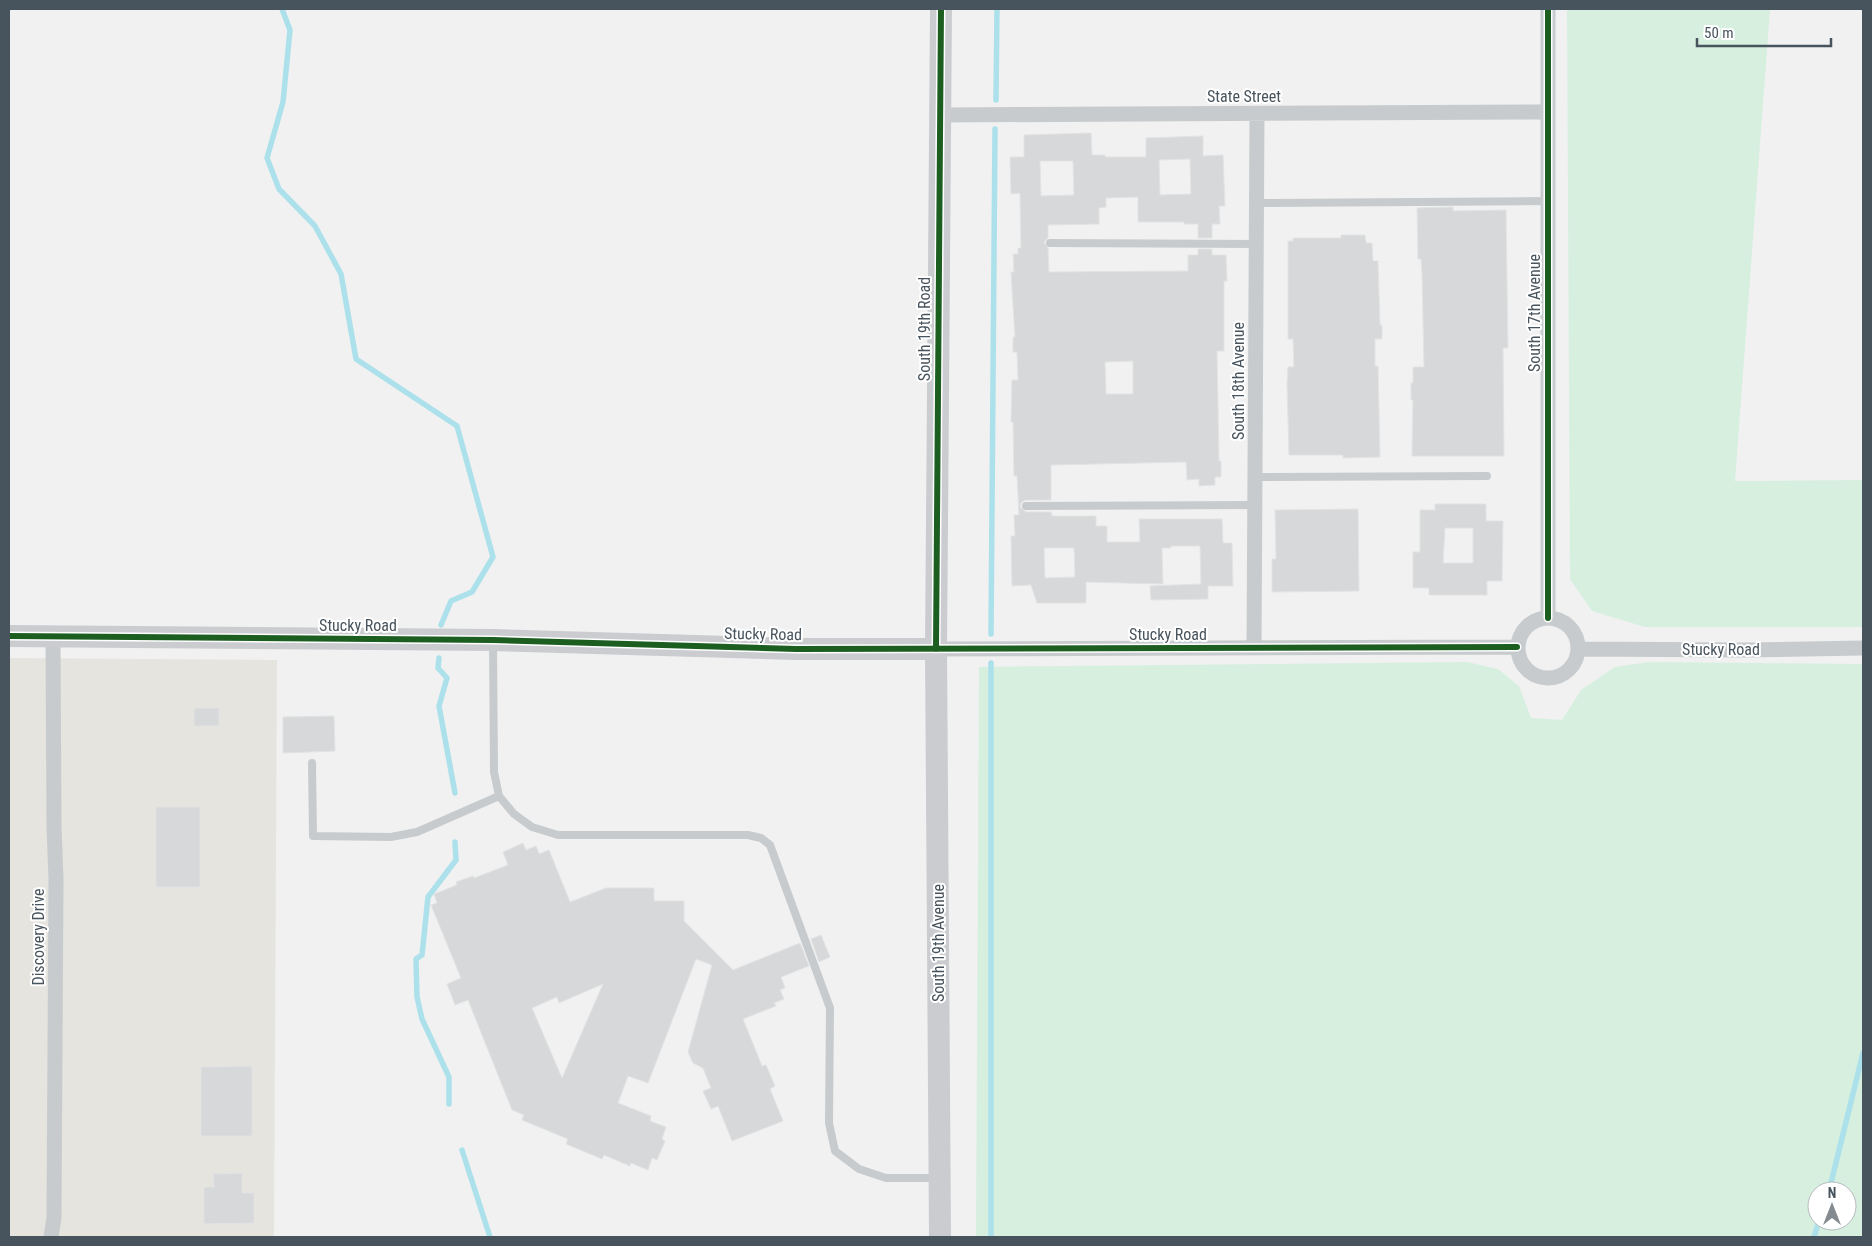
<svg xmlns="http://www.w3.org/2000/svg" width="1872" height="1246" font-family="'Roboto Condensed',sans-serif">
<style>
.commercial{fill:#e5e4df}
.green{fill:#d6efdf;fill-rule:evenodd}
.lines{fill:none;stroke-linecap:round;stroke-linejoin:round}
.stream{stroke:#ace1eb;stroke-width:5.5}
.building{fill:#d7d8d9;stroke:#e2e3e4;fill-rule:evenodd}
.lane{stroke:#c8cbcd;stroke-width:8}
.street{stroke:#c8cbcd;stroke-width:15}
.secondary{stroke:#cacccf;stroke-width:22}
.cycleway-casing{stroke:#fff;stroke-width:9}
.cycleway{stroke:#1b5e20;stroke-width:6}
.labels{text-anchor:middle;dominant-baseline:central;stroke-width:4;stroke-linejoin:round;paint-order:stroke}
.street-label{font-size:16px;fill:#48545d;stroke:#fff}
</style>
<rect width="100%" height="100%" fill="#f1f1f1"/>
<!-- commercial -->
<path class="commercial" d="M9 658 277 660 274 1237H9Z"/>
<!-- green -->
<path class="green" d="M1567 9H1770L1735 481 1863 480V627H1645L1592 611 1570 579Z
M1467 662 1498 669 1519 686 1531 718 1562 720 1581 690 1615 667 1649 662 1863 664V1237H976L979 667ZM1817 1191H1847V1221H1817Z"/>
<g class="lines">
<!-- stream -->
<path class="stream" d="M282 9 290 30 283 102 267 158 279 189 315 226 341 274 356 359 457 426 493 557 472 592 451 601 441 625
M996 100 997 9
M991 634 995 129
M439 658 438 668 447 678 439 706 455 793
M991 663V1237
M449 1104V1077L422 1019 417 997 416 959 422 955 428 897 456 860 455 842
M462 1150 490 1237
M1829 1191 1863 1053
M1814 1237 1819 1221"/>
</g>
<!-- building -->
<path class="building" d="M1091 133 1092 155H1105V157H1146V138L1203 136V156L1223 155 1225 206H1219L1220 224H1212V238H1198V224H1184V222H1138V197L1106 198V207L1099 208V224L1048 225V238L1044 242 1048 248 1049 272 1188 271V255H1198V249H1212V255H1226L1227 281H1224V351H1217L1219 461H1221V477H1215V485L1199 486V479L1187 480 1186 462 1051 465V500H1025L1021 503 1020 507 1026 512H1051L1052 516H1096V526H1107V542H1140L1139 519H1222L1223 543H1232L1233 586H1208V599L1151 600 1150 586 1201 584 1200 546H1171V548H1162L1163 584 1086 582V603H1037L1031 585 1012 586 1011 536H1015L1014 515H1019L1017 476H1014L1013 422H1011L1012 380H1018L1017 352H1013V337H1015L1011 272H1014L1013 254H1018V248H1021L1020 193 1011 194 1010 157H1024V135ZM1190 159 1191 194 1160 195 1159 160ZM1040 161H1073L1074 195 1041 196ZM1133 361V394H1106L1105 362ZM1044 548H1074L1075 577 1045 578Z
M1453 207V211L1506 210 1508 348H1503L1504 456H1412L1413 400H1411V383H1413V367H1424L1422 274 1421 259H1418L1417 208Z
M1341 235H1365L1366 243H1372L1373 261H1378L1380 325H1382V339H1375V366H1378L1380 457 1343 458V455H1289L1287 384 1288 367H1294L1293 339H1288V241H1293V238H1341Z
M1435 504H1486V521H1503L1502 581H1487V595H1429V588H1413V552H1420V510H1435ZM1445 528H1473V563H1443Z
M1358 509 1359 591 1272 592V559H1276L1275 510Z
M194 708H219V726H194Z
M334 716 335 751 283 753V717Z
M156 807H200V887H156Z
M523 843 526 850 536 846 539 854 549 850 570 902 606 888H654V901H684V921L733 970 800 943 809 966 781 977 785 988 780 990 784 999 774 1003 776 1006 743 1019 762 1066 766 1065 775 1086 770 1089 783 1121 732 1141 718 1106 711 1109 703 1091 711 1088 703 1068 693 1063 688 1052 712 965 696 959 648 1083 628 1076 618 1103 651 1116 650 1121 666 1127 662 1139 665 1141 657 1160 652 1158 648 1170 631 1163 630 1166 604 1155 602 1159 566 1144 568 1139 522 1120 524 1115 512 1110 468 1000 455 1005 447 984 461 978 431 905 437 903 434 894 457 885 456 882 473 876 474 878 508 865 503 852ZM603 984 562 1078 532 1008 557 997 559 1003Z
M821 935 830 957 819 962 811 939Z
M252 1066V1136H201V1067Z
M242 1173V1193H254V1223L204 1224V1187H214L213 1174Z"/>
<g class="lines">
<!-- lane -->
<path class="lane" d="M1256 203 1548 201
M1050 243 1256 244
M1255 477 1487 476
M1026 506 1255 505
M493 642 494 772 499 796 514 814 532 827 558 835H748L761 838 770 845 830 1008 829 1123 835 1151 859 1169 886 1178H937
M312 763 313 836 391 837 417 832 499 796"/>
<!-- street -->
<path class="street" d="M1548 9V618
M940 115 1548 112
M1518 648a30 30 0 1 1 60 0a30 30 0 1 1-60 0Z
M1254 648 1257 114
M936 649 1517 647
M1578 649 1745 650 1863 648
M51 1237 54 1218 56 879 54 827 53 637"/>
<!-- secondary -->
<path class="secondary" d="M9 636 493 640 796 649H936
M940 1237 936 649 941 9"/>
<!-- cycleway casing -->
<g class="cycleway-casing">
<path id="cycleway" d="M1548 9V618
M9 636 493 640 796 649 1517 647
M936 649 941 9"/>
</g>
<!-- cycleway -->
<use href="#cycleway" class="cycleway"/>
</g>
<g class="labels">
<!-- street labels -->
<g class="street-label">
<text x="1244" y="96">State Street</text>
<text transform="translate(1534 313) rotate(-90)">South 17th Avenue</text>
<text transform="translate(924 329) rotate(-90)">South 19th Road</text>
<text transform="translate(1238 381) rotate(-90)">South 18th Avenue</text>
<text x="358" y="625">Stucky Road</text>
<text transform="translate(763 634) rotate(1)">Stucky Road</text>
<text x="1168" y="634">Stucky Road</text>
<text x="1721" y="649">Stucky Road</text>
<text transform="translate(38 937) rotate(-90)">Discovery Drive</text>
<text transform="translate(938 943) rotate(-90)">South 19th Avenue</text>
</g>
</g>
<!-- border -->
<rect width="1872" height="1246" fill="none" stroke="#48545d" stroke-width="20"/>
<!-- north arrow -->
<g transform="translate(1832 1206)"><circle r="24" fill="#ffffff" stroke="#b6bbbe"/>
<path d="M0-4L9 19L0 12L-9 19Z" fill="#838b91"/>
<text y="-8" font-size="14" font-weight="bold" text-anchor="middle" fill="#48545d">N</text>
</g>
<!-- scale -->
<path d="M1697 38v8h134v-8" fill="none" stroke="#48545d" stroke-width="2.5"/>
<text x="1704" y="38" font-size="15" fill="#48545d" stroke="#ffffff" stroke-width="4" paint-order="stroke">50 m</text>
</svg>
